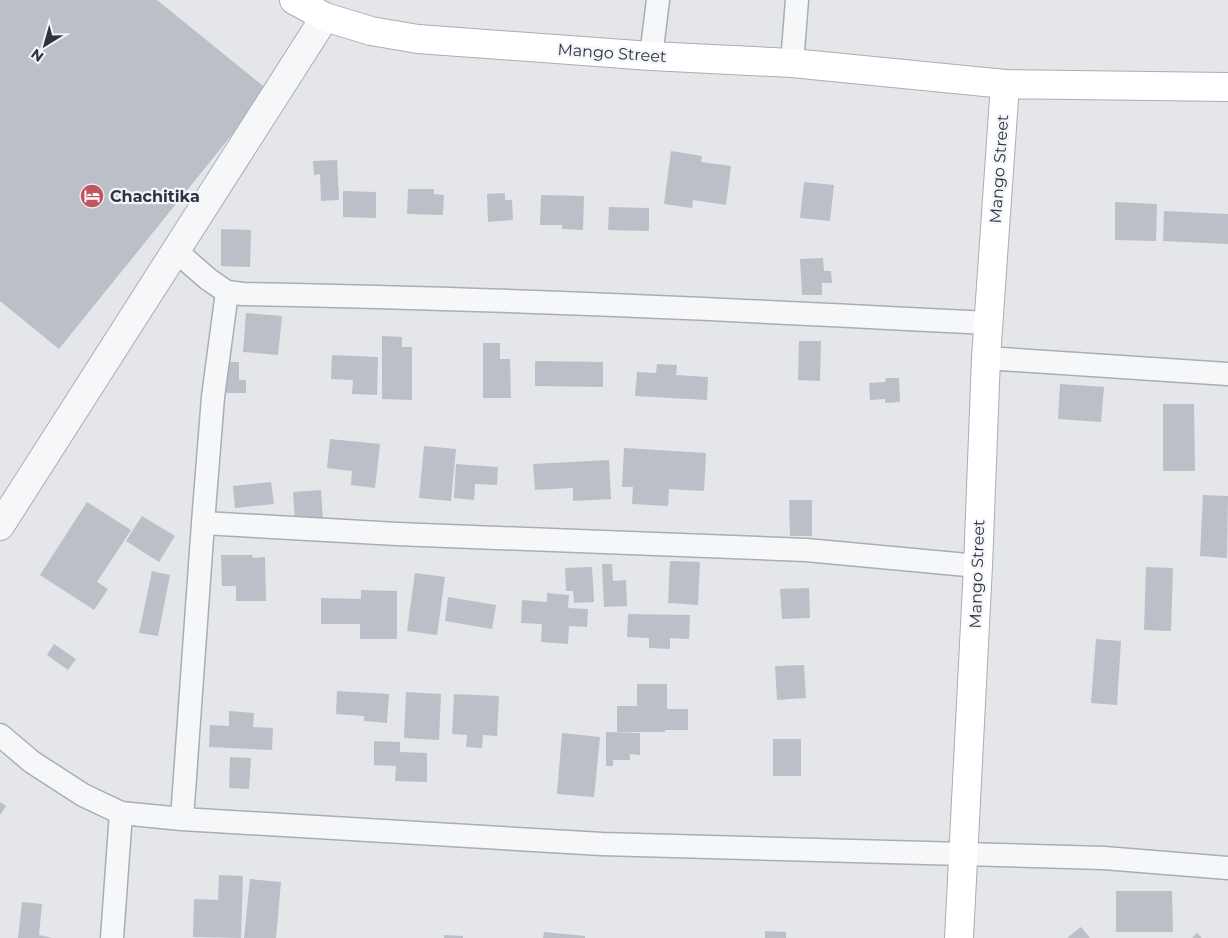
<svg xmlns="http://www.w3.org/2000/svg" width="1228" height="938" font-family="Montserrat,sans-serif">
<style>
.building{fill:#bbbfc7}
.lines{fill:none;stroke-linecap:round;stroke-linejoin:round}
.minor-casing{stroke:#a9adb4;stroke-width:25}
.tertiary-casing{stroke:#a9adb4;stroke-width:30}
.secondary-casing{stroke:#a9adb4;stroke-width:30}
.minor{stroke:#f6f7f9;stroke-width:22}
.tertiary{stroke:#f6f7f9;stroke-width:28}
.secondary{stroke:#fff;stroke-width:28}
.labels{text-anchor:middle;dominant-baseline:central;stroke-width:4.5;stroke-linejoin:round;paint-order:stroke}
.street-label{font-size:16px;fill:#2d3341;stroke:#f3f5f8}
.poi-label{font-size:16px;font-weight:bold;fill:#2d3341;stroke:#f3f5f8;text-anchor:start}
</style>
<rect width="100%" height="100%" fill="#e4e6ea"/>
<!-- building -->
<path class="building" d="M0 0H157L268 90 59 349 0 301Z
M671 151 702 156 701 162 731 166 726 205 693 200 692 208 664 204Z
M337 160 339 200 321 201 320 174 314 175 313 161Z
M804 182 834 185 830 221 800 218Z
M408 189H434V194L444 195 443 215 407 214Z
M343 191 376 192V218L343 217Z
M505 193V200H512L513 220 488 222 487 194Z
M541 195 584 196 583 230 562 229V225H540Z
M1115 202 1157 204 1156 241 1115 240Z
M609 207 649 208V231L608 230Z
M1164 211 1228 214V244L1163 241Z
M221 229 251 230 250 267 221 266Z
M823 258 824 271H831L832 283H822V295H802L800 259Z
M246 313 282 316 278 355 243 352Z
M382 336 402 337V347H412V400L382 399Z
M799 341H821L820 381 798 380Z
M483 343H500V359H510L511 398H483Z
M332 355 378 357 377 395 352 394 353 380 331 379Z
M535 361 603 362V387L535 386Z
M221 362H239V380H246V393H222Z
M657 364 677 365 676 375 708 377 707 400 635 396 637 372 656 373Z
M886 378H899L900 402 885 403V399L870 400 869 383 885 382Z
M1060 384 1104 387 1101 422 1058 419Z
M1163 404H1194L1195 471H1163Z
M330 439 380 444 375 488 351 485 352 471 327 468Z
M424 446 456 449 451 501 419 498Z
M624 448 706 453 704 491 669 489 668 506 632 504 633 487H622Z
M609 460 611 499 573 501V488L535 490 533 464Z
M456 464 498 467 497 485 475 484 474 500 454 498Z
M271 482 274 504 235 508 233 486Z
M321 490 323 521 295 522 293 492Z
M1203 495 1228 496 1227 558 1200 556Z
M789 500H812V536H790Z
M87 502 131 530 97 582 108 589 94 610 40 575Z
M142 516 175 536 159 562 126 541Z
M221 555H252L253 558 265 557 266 601H236V586H222Z
M670 561 700 562 698 605 668 603Z
M602 564H612L613 581 626 580 627 606 604 607Z
M592 567 594 602 574 603 573 591H566L565 568Z
M1146 567 1173 568 1171 631 1144 630Z
M152 571 170 575 158 636 139 633Z
M415 573 445 577 437 635 407 631Z
M809 588 810 618 782 619 780 589Z
M361 590 397 591V639H360V624H321V598L361 599Z
M547 593 569 595 568 608 588 609 587 627 569 626 568 644 541 642 542 624 521 623 522 600 547 602Z
M448 597 496 605 492 629 445 621Z
M628 614 690 615 689 639 670 638V649L649 648V638L627 637Z
M1096 639 1121 641 1117 705 1091 703Z
M54 644 76 659 68 670 47 655Z
M804 665 806 698 777 700 775 666Z
M637 684H667V709H688V730H665V732H617V706H637Z
M337 691 389 694 387 723 364 721V716L336 714Z
M406 692 441 694 439 740 404 738Z
M454 694 499 696 497 736 483 735 482 748 466 747 467 735 452 734Z
M229 711 254 713 253 727 273 728 272 750 209 747 210 725 229 726Z
M606 732 640 733V755L630 754V760H613V766H606Z
M562 733 600 737 594 797 557 794Z
M773 739H801V776H773Z
M374 741 400 742V752L427 753V782L395 781 396 766 374 765Z
M230 757 251 758 249 789 229 788Z
M0 802 6 806 0 815Z
M219 875 243 876 241 938 193 937 194 899 218 900Z
M250 879 281 882 276 938H244Z
M1116 891H1172L1173 932H1116Z
M22 902 42 904 39 935 53 938H18Z
M1081 927 1090 938H1067Z
M765 931 786 932V938H765Z
M544 932 585 936V938H543Z
M1197 933 1202 938H1192Z
M444 935 463 936V938H444Z"/>
<g class="lines">
<!-- minor casing -->
<g class="minor-casing">
<path id="minor" d="M651 56 658 0
M792 63 797 0
M176 251 208 279 227 292 243 294C492 298 740 310 989 323
M986 358 1228 374
M203 523 397 534 806 550 978 566
M0 735 32 762 83 795 121 813 182 819 602 844 1104 858 1228 868
M182 819 203 523 213 397 227 292
M112 938 121 813"/>
</g>
<!-- tertiary casing -->
<g class="tertiary-casing">
<path id="tertiary" d="M0 526 325 17"/>
</g>
<!-- secondary casing -->
<g class="secondary-casing">
<path id="secondary" d="M294 0 325 17 371 31 418 39 651 56 792 63 1005 84 986 358 978 566 959 938
M1005 84 1228 87"/>
</g>
<!-- minor -->
<use href="#minor" class="minor"/>
<!-- tertiary -->
<use href="#tertiary" class="tertiary"/>
<!-- secondary -->
<use href="#secondary" class="secondary"/>
</g>
<!-- icons -->
<defs>
<g id="hotel-disc" transform="scale(1.25)"><circle r="9.5" fill="#c35560" stroke="#f3f5f8"/><path d="M-6-4.5h1.5V1H6V5H4.5V3h-9V5H-6ZM-4 0a1.8 1.8 0 1 1 3.6 0ZM.5 0V-2.5h3Q6-2.5 6 0Z" fill="#fff"/></g>
</defs>
<g fill-rule="evenodd">
<use href="#hotel-disc" x="92" y="196"/>
</g>
<g class="labels">
<!-- street labels -->
<g class="street-label">
<text transform="translate(612 53) rotate(4)">Mango Street</text>
<text transform="translate(999 169) rotate(-86)">Mango Street</text>
<text transform="translate(977 574) rotate(-88)">Mango Street</text>
</g>
<!-- poi labels -->
<g class="poi-label">
<text x="110" y="196">Chachitika</text>
</g>
</g>
<!-- north arrow -->
<g transform="translate(45 45) rotate(217)" stroke="#f3f5f8" stroke-width="4" paint-order="stroke">
<path d="M0-4L9 19L0 12L-9 19Z" fill="#2d3341"/>
<text y="-8" font-size="14" font-weight="bold" text-anchor="middle" fill="#2d3341">N</text>
</g>
</svg>
